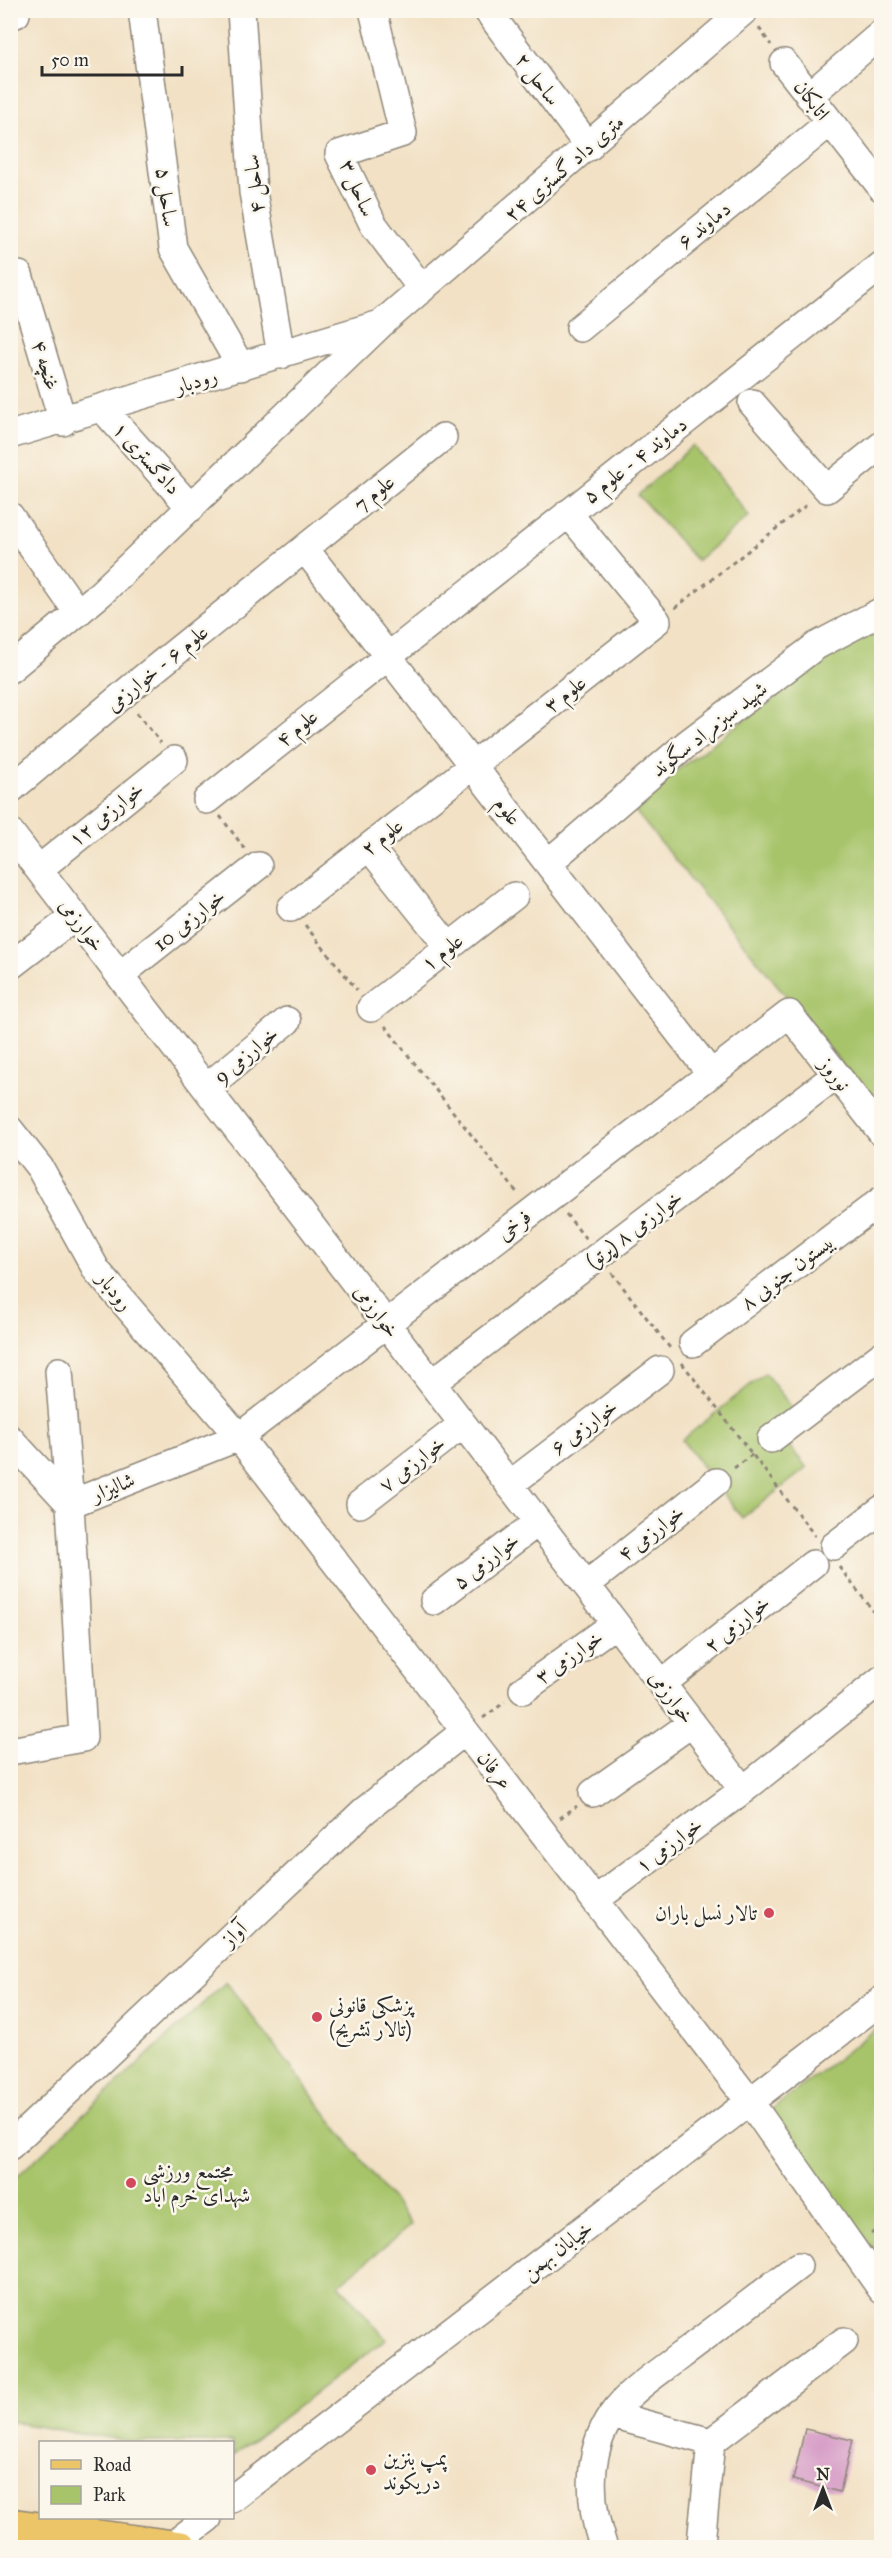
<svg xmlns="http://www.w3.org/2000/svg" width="892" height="2558" font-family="'IM FELL Great Primer',Amiri,serif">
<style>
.green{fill:#a7c46b;stroke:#69784b;stroke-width:1.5}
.building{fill:#d79fc8}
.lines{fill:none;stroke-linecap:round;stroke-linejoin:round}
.minor-casing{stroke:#8e8678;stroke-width:30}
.major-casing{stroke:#8e8678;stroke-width:36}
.path{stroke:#8e8678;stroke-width:3;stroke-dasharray:4.5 4.5;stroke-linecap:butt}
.minor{stroke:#fff;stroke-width:27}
.major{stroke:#edc569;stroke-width:33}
.poi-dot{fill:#d1495b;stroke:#fbf7ec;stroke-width:2}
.labels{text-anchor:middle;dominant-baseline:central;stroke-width:5;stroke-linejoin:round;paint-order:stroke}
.street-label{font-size:21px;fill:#2b2b2b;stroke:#fbf7ec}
.poi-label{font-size:21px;fill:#2b2b2b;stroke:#fbf7ec;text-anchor:start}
</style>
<rect width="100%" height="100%" fill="#fbf7ec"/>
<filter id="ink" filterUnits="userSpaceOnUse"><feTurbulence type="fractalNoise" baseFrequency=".0167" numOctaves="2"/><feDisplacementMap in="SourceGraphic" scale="12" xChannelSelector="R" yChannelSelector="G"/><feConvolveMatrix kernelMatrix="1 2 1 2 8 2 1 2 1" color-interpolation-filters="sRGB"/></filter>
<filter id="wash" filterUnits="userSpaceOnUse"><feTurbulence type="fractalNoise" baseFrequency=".008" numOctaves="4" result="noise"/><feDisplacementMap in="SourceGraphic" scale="24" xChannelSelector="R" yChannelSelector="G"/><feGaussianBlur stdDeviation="1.35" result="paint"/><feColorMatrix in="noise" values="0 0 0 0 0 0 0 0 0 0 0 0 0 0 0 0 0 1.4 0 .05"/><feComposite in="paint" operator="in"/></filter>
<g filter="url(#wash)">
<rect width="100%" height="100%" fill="#f2e1c5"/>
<!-- green -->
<path class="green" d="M693 445 749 516 697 561 638 495Z
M881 624V1112L630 805 840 649Z
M765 1373 804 1423 785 1441 807 1468 742 1518 682 1440Z
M226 1982 411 2225 339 2284 386 2339 233 2456 232 2442H136L11 2422V2182Z
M881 2025V2260L767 2113Z"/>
<g id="blocks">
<!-- building -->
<path class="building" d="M805 2429 852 2440 840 2492 793 2480Z"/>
</g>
</g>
<g filter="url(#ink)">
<use href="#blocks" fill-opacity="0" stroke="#8e8678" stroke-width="1.5"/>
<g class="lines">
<!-- minor casing -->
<g class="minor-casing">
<path id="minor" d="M14 10 16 14
M142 10 173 248 241 367
M241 10 253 192 281 355
M373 10 403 133 339 154 373 224 422 289
M487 10 589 147
M784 63 882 188
M809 96 882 33
M19 275 63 422
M580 328 829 123
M752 403 827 489 882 445
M103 409 191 508
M10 435 377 325
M10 516 78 613
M305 549 711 1074
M10 669 100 594 381 324 745 10
M10 790 131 688 443 437
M207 800 882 265
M10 832 743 1790
M369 847 449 947
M548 863 688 743 816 646 882 611
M39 869 174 760
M291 908 657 621 568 513
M10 966 75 916
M120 975 258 866
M371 1008 514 896
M206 1088 287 1021
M10 1130 40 1168 97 1271 239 1437 750 2102 882 2290
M693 1343 882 1200
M432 1383 836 1075
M10 1439 70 1504 239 1437 789 1014 882 1133
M771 1439 882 1355
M509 1485 660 1370
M360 1504 463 1424
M834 1546 882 1509
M586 1585 716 1482
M434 1601 538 1522
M662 1684 813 1564
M523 1690 615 1624
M10 1751 83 1738 70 1504 59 1371
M593 1793 692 1723
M595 1900 743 1790 882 1679
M10 2146 364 1811 465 1731
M612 2415 711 2442 701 2543
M711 2442 844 2341
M232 2499 882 2000
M169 2548 208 2518
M604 2548C589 2507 585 2453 612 2415 629 2391 658 2373 681 2355 720 2326 759 2296 798 2266"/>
</g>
<!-- major casing -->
<g class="major-casing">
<path id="major" d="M10 2525 181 2548"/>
</g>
<!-- path -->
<path class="path" d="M759 28 771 45
M675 608 809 503
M137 713 161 743
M220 816 245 849
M305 925 357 990
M385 1026 519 1195
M566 1214 586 1239
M612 1273 670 1348
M682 1363 815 1536
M734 1468 753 1454
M839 1567 882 1622
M483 1718 505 1702
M560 1818 577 1806
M871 2234 882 2226"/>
<!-- minor -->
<use href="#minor" class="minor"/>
<!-- major -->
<use href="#major" class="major"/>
</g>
</g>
<!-- markers -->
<g class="poi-dot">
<circle cx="769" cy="1913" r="6"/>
<circle cx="317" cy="2017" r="6"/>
<circle cx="131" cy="2183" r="6"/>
<circle cx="371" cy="2470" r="6"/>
</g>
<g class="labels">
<!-- street labels -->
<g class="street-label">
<text transform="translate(538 79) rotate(53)">ساحل ۲</text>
<text transform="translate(812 100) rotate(53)">اتابکان</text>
<text transform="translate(564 168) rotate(-41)">۲۴ متری داد گستری</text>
<text transform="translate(254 184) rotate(-96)">ساحل ۴</text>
<text transform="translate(358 188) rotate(67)">ساحل ۳</text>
<text transform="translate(167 197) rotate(83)">ساحل ۵</text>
<text transform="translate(704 225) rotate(-39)">دماوند ۶</text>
<text transform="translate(46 365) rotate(73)">غنچه ۴</text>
<text transform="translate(196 381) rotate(-17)">رودبار</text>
<text transform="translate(147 458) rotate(48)">دادگستری ۱</text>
<text transform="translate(635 460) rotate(-38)">دماوند ۴ - علوم ۵</text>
<text transform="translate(374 493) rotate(-39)">علوم 7</text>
<text transform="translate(157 668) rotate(-39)">علوم ۶ - خوارزمی</text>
<text transform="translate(565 694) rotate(-38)">علوم ۳</text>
<text transform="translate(297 728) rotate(-39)">علوم ۴</text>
<text transform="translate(709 729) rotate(-38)">شهید سبزمراد سگوند</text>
<text transform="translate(508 811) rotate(52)">علوم</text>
<text transform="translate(106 814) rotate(-39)">خوارزمی ۱۲</text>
<text transform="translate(382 837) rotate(-38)">علوم ۲</text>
<text transform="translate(189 920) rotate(-39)">خوارزمی 10</text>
<text transform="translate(82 925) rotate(53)">خوارزمی</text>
<text transform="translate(442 952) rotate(-38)">علوم ۱</text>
<text transform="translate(246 1055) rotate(-40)">خوارزمی 9</text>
<text transform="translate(835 1074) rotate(52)">نوروز</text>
<text transform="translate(514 1225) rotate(-38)">فرخی</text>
<text transform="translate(634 1229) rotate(-37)">خوارزمی ۸ (پرتو)</text>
<text transform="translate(787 1272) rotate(-37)">بیستون جنوبی ۸</text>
<text transform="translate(115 1291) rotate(51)">رودبار</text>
<text transform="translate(377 1311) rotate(53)">خوارزمی</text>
<text transform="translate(584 1427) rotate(-37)">خوارزمی ۶</text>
<text transform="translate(412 1464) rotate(-38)">خوارزمی ۷</text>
<text transform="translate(113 1487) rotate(-22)">شالیزار</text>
<text transform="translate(651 1533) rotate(-38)">خوارزمی ۴</text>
<text transform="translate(486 1561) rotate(-38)">خوارزمی ۵</text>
<text transform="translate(737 1624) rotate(-39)">خوارزمی ۲</text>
<text transform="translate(569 1657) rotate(-35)">خوارزمی ۳</text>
<text transform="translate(672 1697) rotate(53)">خوارزمی</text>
<text transform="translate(495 1770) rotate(52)">عرفان</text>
<text transform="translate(669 1845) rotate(-37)">خوارزمی ۱</text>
<text transform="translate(234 1934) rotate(-43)">آواز</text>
<text transform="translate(557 2250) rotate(-37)">خیابان بهمن</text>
</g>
<!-- poi labels -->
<g class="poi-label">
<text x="757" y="1913" text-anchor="end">تالار نسل باران</text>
<text x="329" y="2005">پزشکی قانونی<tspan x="329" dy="24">(تالار تشریح)</tspan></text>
<text x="143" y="2171">مجتمع ورزشی<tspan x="143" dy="24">شهدای خرم اباد</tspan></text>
<text x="383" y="2458">پمپ بنزین<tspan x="383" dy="24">دریکوند</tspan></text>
</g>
</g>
<!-- margin -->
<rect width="892" height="2558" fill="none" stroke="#fbf7ec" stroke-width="36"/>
<!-- legend -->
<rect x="39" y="2441" width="195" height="78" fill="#fbf7ec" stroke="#a8a59f" stroke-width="1.5"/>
<rect x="51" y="2460" width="30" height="9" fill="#edc569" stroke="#a8a59f" stroke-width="1.5"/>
<text x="93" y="2471" font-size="18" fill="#2b2b2b">Road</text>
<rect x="51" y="2486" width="30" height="18" fill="#a7c46b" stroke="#a8a59f" stroke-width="1.5"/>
<text x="93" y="2501" font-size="18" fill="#2b2b2b">Park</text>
<!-- north arrow -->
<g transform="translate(823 2489)" stroke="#fbf7ec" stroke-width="4.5" paint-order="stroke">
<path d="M0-4.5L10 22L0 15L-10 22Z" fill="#2b2b2b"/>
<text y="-9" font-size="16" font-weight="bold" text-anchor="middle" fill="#2b2b2b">N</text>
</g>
<!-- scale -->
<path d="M42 66v9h140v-9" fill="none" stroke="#2b2b2b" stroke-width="3"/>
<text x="51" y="66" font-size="18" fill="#2b2b2b" stroke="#fbf7ec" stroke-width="4.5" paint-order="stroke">50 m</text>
</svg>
